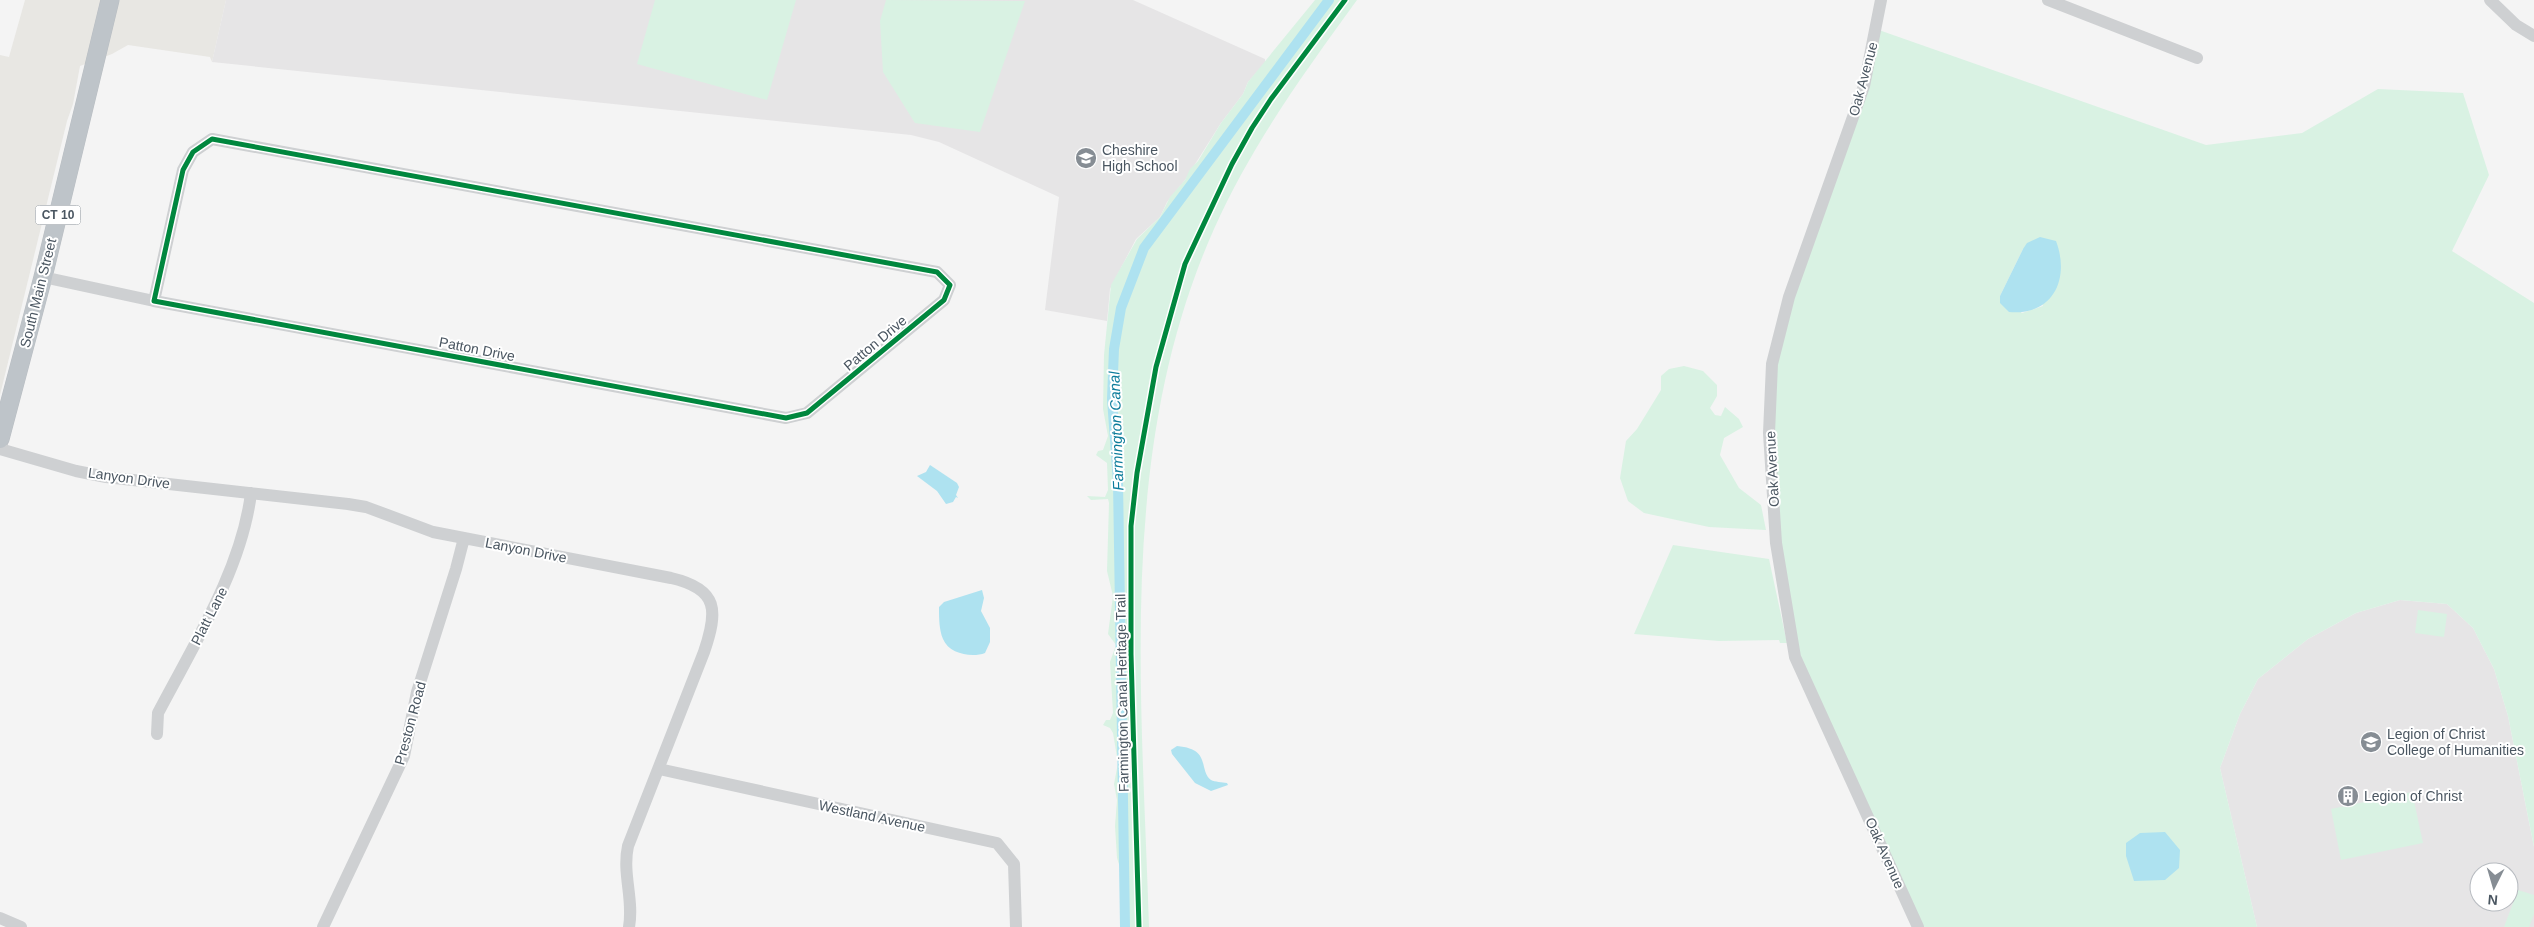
<svg xmlns="http://www.w3.org/2000/svg" width="2534" height="927" font-family="Arial,sans-serif">
<style>
.commercial{fill:#e8e7e3}
.education{fill:#e6e5e6;fill-rule:evenodd}
.green{fill:#d9f2e3;fill-rule:evenodd}
.water{fill:#aee2f0}
.lines{fill:none;stroke-linecap:round;stroke-linejoin:round}
.canal{stroke:#aee2f0;stroke-width:10}
.highway-casing{stroke:#b9bec3;stroke-width:19}
.minor{stroke:#ced0d2;stroke-width:12}
.highway{stroke:#bec4c9;stroke-width:18}
.cycleway-casing{stroke:#fff;stroke-width:8}
.cycleway{stroke:#00873e;stroke-width:5}
.labels{text-anchor:middle;dominant-baseline:central;stroke-width:4;stroke-linejoin:round;paint-order:stroke}
.shield{fill:#fff;stroke:#808990;stroke-width:1}
.shield-label{font-size:12px;font-weight:bold;fill:#4a5661}
.street-label{font-size:14px;fill:#4a5661;stroke:#fff}
.poi-label{font-size:14px;fill:#4a5661;stroke:#fff;text-anchor:start}
.water-label{font-size:15px;font-style:italic;fill:#0c7c9b;stroke:#fff}
</style>
<rect width="100%" height="100%" fill="#f4f4f4"/>
<!-- commercial -->
<path class="commercial" d="M25 0H226L212 62 210 57 128 45 112 54 80 66 73 104 67 121 0 395V55L9 57Z"/>
<!-- education -->
<path class="education" d="M226 0H1133L1265 59V63L1248 82 1243 94 1221 123 1185 180 1167 202 1160 217 1136 239 1110 289 1107 321 1045 310 1059 197 939 142 911 135 212 62Z
M2400 600 2447 604 2473 628 2494 669 2508 716 2534 847V927H2257L2220 768 2240 714 2258 679 2308 639 2356 613ZM2479 872H2509V902H2479Z"/>
<!-- green -->
<path class="green" d="M655 0H796L767 100 637 64Z
M886 0 1025 1 980 132 915 123 883 72 880 21Z
M1315 0H1357C1304 73 1251 146 1214 229 1116 449 1142 693 1149 927H1120L1123 877 1117 858 1115 826 1117 800 1114 784 1118 763 1113 733 1110 728 1103 725 1106 720H1110L1113 713 1110 662 1116 645 1108 634 1113 596 1107 571 1109 503 1108 499 1091 500 1087 496 1105 497 1108 490 1107 463 1096 455 1098 451 1103 450 1108 436 1103 409 1104 355 1111 285 1137 239 1160 217 1170 197 1185 180 1190 169 1198 161 1221 123 1243 94 1248 82Z
M1876 29 2206 145 2302 133 2378 89 2463 93 2489 175 2452 251 2534 303V847L2508 716 2494 669 2473 628 2447 604 2400 600 2356 613 2308 639 2258 679 2240 714 2220 768 2257 927H1918L1795 657 1776 543 1772 364 1864 86ZM2023 249 2043 306 2022 313 2000 296Z
M1684 366 1703 371 1717 385V396L1710 408 1715 415 1721 416 1725 407 1739 419 1743 427 1724 438 1720 455 1739 488 1761 505 1766 530 1709 527 1644 513 1628 501 1620 478 1626 441 1637 429 1661 390V376L1669 369Z
M1673 545 1769 559 1787 643H1780L1779 640 1719 641 1634 634Z
M2418 610 2447 614 2444 637 2415 633Z
M2412 792 2423 843 2341 860 2331 809Z
M2518 890 2534 895V914L2529 927H2504Z"/>
<!-- water -->
<path class="water" d="M2040 237 2056 241C2070 278 2054 316 2009 312L2000 303V296L2023 249 2027 243Z
M930 465 957 483 959 487 956 495 958 498 956 497 953 502 946 504 937 491 917 476 926 472Z
M982 590 984 598 981 611 990 628V642L985 653C972 658 949 654 943 639 939 630 939 617 939 607L944 602Z
M1177 746C1212 749 1198 770 1211 780 1215 782 1222 782 1227 783L1228 785 1211 791 1195 783 1172 754 1171 750Z
M2165 832 2180 850 2179 868 2165 880 2134 881 2126 856V843L2140 833Z"/>
<g class="lines">
<!-- canal -->
<path class="canal" d="M1125 927 1118 482 1112 399 1114 349 1121 308 1144 248 1329 0"/>
<!-- highway casing -->
<g class="highway-casing">
<path id="highway" d="M0 439 43 277 110 0"/>
</g>
<!-- minor -->
<path class="minor" d="M1881 0 1864 86 1789 297 1772 364 1769 433 1776 543 1795 657 1918 927
M2048 0 2197 58
M2490 0 2516 25 2534 36
M212 139 937 272 950 285 944 300 807 413 786 418 154 301 183 170 193 152Z
M43 277 154 301
M0 449 76 471 106 477 348 504 366 507 433 532 671 578C719 589 718 611 704 652L628 846C622 874 634 899 629 927
M157 734 158 713C193 646 242 569 251 493
M659 769 997 843 1014 864 1016 927
M0 918 21 927
M323 927 404 756 417 692 456 569 464 538"/>
<!-- highway -->
<use href="#highway" class="highway"/>
<!-- cycleway casing -->
<g class="cycleway-casing">
<path id="cycleway" d="M212 139 937 272 950 285 944 300 807 413 786 418 154 301 183 170 193 152Z
M1139 927 1131 654V526L1137 473 1156 367 1185 264 1232 164 1252 128 1271 99 1345 0"/>
</g>
<!-- cycleway -->
<use href="#cycleway" class="cycleway"/>
</g>
<!-- icons -->
<defs>
<g id="school-disc" transform="scale(1.125)"><circle r="9.5" fill="#868d94" stroke="#fff"/><path d="M0-5L7-2L0 1L-7-2ZM-4 1L0 2.5L4 1V4Q0 6-4 4Z" fill="#fff"/></g>
<g id="university-disc" transform="scale(1.125)"><circle r="9.5" fill="#868d94" stroke="#fff"/><path d="M0-5L7-2L0 1L-7-2ZM-4 1L0 2.5L4 1V4Q0 6-4 4Z" fill="#fff"/></g>
<g id="building-disc" transform="scale(1.125)"><circle r="9.5" fill="#868d94" stroke="#fff"/><path d="M-4-6H4V6H1V3H-1V6H-4ZM-2.5-4.3h1.7v1.8h-1.7ZM.8-4.3h1.7v1.8H.8ZM-2.5-1h1.7V.8h-1.7ZM.8-1h1.7V.8H.8Z" fill="#fff"/></g>
</defs>
<g fill-rule="evenodd">
<use href="#school-disc" x="1086" y="158"/>
<use href="#university-disc" x="2371" y="742"/>
<use href="#building-disc" x="2348" y="796"/>
</g>
<g class="labels">
<!-- shield labels -->
<rect class="shield" x="35.5" y="205.5" width="45" height="19" rx="4"/>
<g class="shield-label">
<text x="58" y="215">CT 10</text>
</g>
<!-- street labels -->
<g class="street-label">
<text transform="translate(1863 79) rotate(-75)">Oak Avenue</text>
<text transform="translate(38 293) rotate(-76)">South Main Street</text>
<text transform="translate(875 343) rotate(-40)">Patton Drive</text>
<text transform="translate(477 349) rotate(11)">Patton Drive</text>
<text transform="translate(1772 469) rotate(-93)">Oak Avenue</text>
<text transform="translate(129 478) rotate(8)">Lanyon Drive</text>
<text transform="translate(526 550) rotate(11)">Lanyon Drive</text>
<text transform="translate(209 616) rotate(-63)">Platt Lane</text>
<text transform="translate(1122 693) rotate(-91)">Farmington Canal Heritage Trail</text>
<text transform="translate(410 723) rotate(-75)">Preston Road</text>
<text transform="translate(872 816) rotate(12)">Westland Avenue</text>
<text transform="translate(1885 853) rotate(66)">Oak Avenue</text>
</g>
<!-- poi labels -->
<g class="poi-label">
<text x="1102" y="150">Cheshire<tspan x="1102" dy="16">High School</tspan></text>
<text x="2387" y="734">Legion of Christ<tspan x="2387" dy="16">College of Humanities</tspan></text>
<text x="2364" y="796">Legion of Christ</text>
</g>
<!-- water labels -->
<g class="water-label">
<text transform="translate(1116 431) rotate(-92)">Farmington Canal</text>
</g>
</g>
<!-- north arrow -->
<g transform="translate(2494 887) rotate(185)"><circle r="24" fill="#ffffff" stroke="#b7bbc0"/>
<path d="M0-4L9 19L0 12L-9 19Z" fill="#868d94"/>
<text y="-8" font-size="14" font-weight="bold" text-anchor="middle" fill="#4a5661">N</text>
</g>
</svg>
